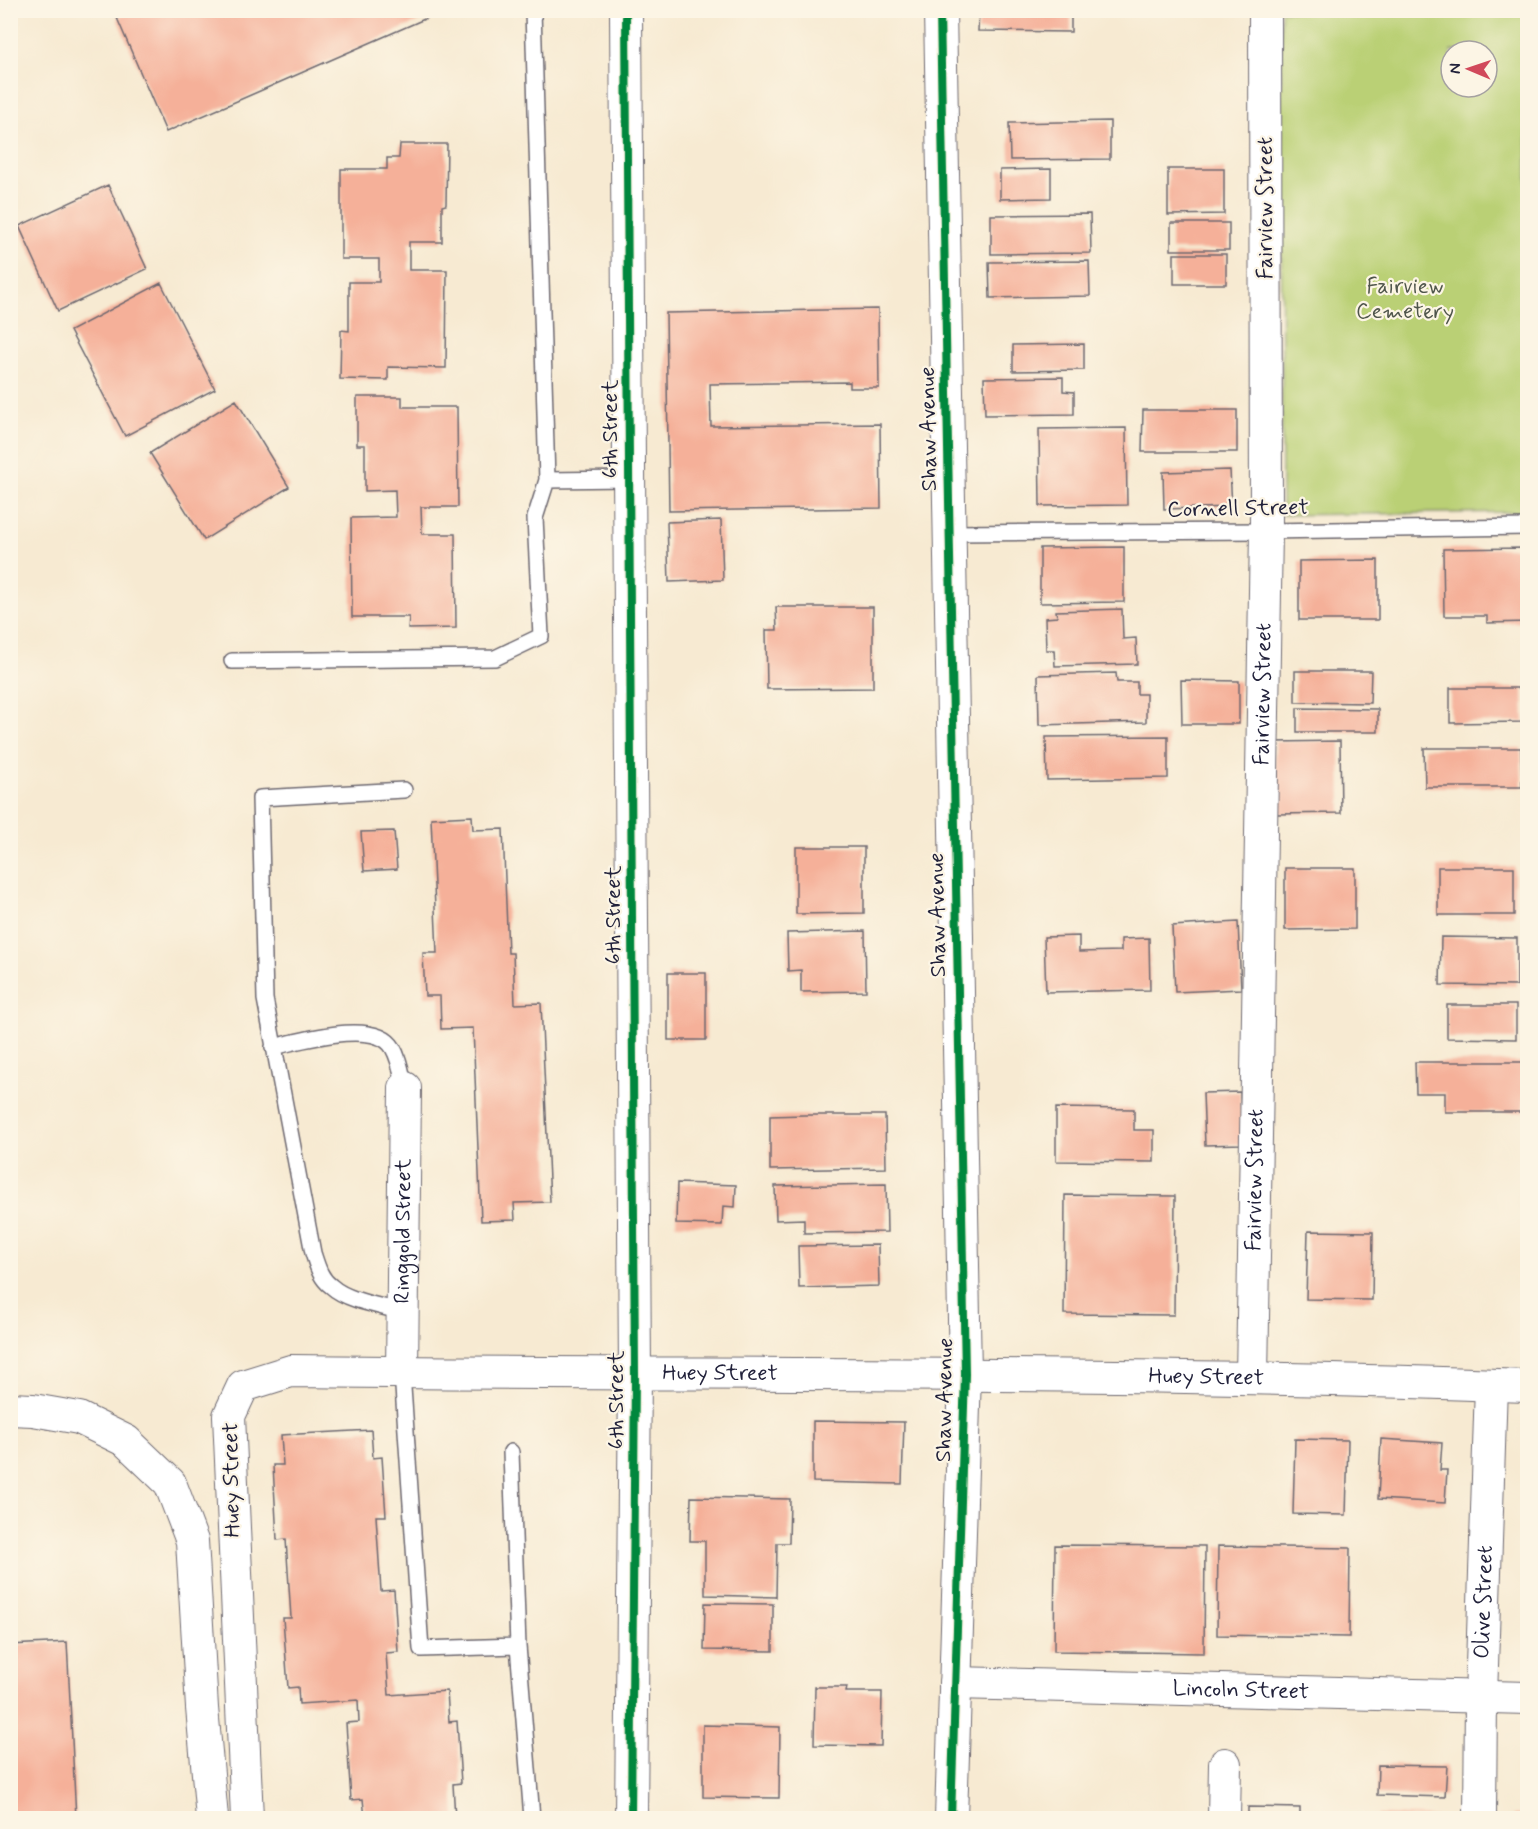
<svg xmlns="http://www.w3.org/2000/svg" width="1538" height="1829" font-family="Mynerve,sans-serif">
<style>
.green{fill:#bad074;stroke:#6e7958;stroke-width:1.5;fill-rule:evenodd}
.building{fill:#f5b099}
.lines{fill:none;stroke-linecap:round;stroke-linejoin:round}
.lane-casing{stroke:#6d6870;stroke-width:18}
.street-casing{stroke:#6d6870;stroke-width:34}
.lane{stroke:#fff;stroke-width:15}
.street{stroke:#fff;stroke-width:32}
.cycleway-casing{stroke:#fcf5e5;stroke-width:11}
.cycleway{stroke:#00873e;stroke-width:8}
.labels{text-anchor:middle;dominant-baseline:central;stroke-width:4.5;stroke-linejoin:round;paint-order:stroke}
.street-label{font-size:22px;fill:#22223b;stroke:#fcf5e5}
.park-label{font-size:22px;fill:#50564c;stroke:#fcf5e5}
</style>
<rect width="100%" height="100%" fill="#fcf5e5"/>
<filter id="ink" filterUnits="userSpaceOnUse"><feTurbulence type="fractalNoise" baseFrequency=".0167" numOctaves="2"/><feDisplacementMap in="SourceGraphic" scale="12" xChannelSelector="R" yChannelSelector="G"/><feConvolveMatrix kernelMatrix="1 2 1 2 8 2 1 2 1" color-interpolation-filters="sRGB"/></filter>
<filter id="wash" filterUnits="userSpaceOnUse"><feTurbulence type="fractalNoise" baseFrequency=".008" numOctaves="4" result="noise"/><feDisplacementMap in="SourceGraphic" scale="24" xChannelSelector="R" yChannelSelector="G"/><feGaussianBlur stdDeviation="1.35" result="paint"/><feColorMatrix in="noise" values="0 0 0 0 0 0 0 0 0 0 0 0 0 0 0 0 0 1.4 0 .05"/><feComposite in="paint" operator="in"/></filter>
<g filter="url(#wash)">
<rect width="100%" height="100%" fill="#f7ead2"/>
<!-- green -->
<path class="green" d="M1281 11H1527V512L1282 515ZM1451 51H1487V87H1451Z"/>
<g id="blocks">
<!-- building -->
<path class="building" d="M136 10H427L429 17 166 132 117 18Z
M979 10H1071V32L978 31Z
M1110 121V159L1010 160 1009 123Z
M400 144H447L446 205 442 206V242H409V270H447L446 368 388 367V380L340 379 341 330 349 331V282H379V259H341V169H387V158H399Z
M1051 169V198L1000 199V170Z
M1168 169H1224V214L1168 215Z
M108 185 147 269 58 311 19 226Z
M1090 214 1091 253 991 254V215Z
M1171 223H1229V250H1171Z
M1174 254H1226V284H1174Z
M1089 261 1090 296 990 298 989 262Z
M161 283 215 389 125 436 70 331Z
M878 309 879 388H850V382L710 384 711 426 880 424 881 508 669 511 666 313Z
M1084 344V370L1013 371V345Z
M1063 377V391L1074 392V414L985 415 984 378Z
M357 397H402V407H457L458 507H421L422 534H455L456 628 408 629 409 617H352L351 518 396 517 395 490 365 491V445H357Z
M236 400 289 487 204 540 150 453Z
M1143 410H1237V452H1142Z
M1126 428 1127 505 1040 506 1039 429Z
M1230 470 1232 507 1164 509 1163 472Z
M721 520 723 580 669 582 667 522Z
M1124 547V602L1040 603V548Z
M1528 548V622L1487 623V616H1444L1443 549Z
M1378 560V620H1299V561Z
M776 607H873V688L767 689 766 630H777Z
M1122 609 1123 639 1136 638 1137 664 1055 666 1054 650H1046L1045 618 1057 617 1056 611Z
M1295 671H1371L1370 703 1295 702Z
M1116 673 1117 682H1137V694H1146V722L1039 725 1038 675Z
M1181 680 1239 681V724H1182Z
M1450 688H1523L1524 722 1450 723Z
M1297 708 1378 709V732H1297Z
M1168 736V778L1047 780 1046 737Z
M1340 741 1341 813 1276 814 1275 742Z
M1424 748H1521L1522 787H1425Z
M472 816 473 830 503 829 508 953H513L515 1004 541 1003 550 1202 514 1203 515 1220 481 1221 473 1028 441 1029 440 996H425L423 953H437L431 818Z
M394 831 397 869 364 871 361 832Z
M796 847H864V913L796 914Z
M1438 867H1514V915H1438Z
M1285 868H1355V929L1285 930Z
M1238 922 1241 989 1175 992 1172 926Z
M865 931 866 991 801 992V970L788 971 787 933Z
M1079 936V952L1121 951V939L1149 938 1150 990 1046 992 1044 937Z
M1441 937 1517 938V986L1440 985Z
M668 973H706V1040H668Z
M1447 1005H1516V1039L1447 1038Z
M1415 1062H1524V1112H1445V1093H1416Z
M1240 1092 1242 1144 1205 1145 1203 1093Z
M1056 1108 1134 1109V1130H1154V1162L1056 1161Z
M804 1115H885L886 1168 770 1170V1116Z
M677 1183 736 1185 735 1207 723 1206 722 1225 676 1224Z
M886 1184 887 1232 804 1233V1219L776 1220 775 1186Z
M1065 1195 1175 1196 1174 1315 1064 1314Z
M1308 1231 1373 1232 1372 1300 1306 1299Z
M878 1245 879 1286 799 1288 798 1246Z
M813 1421 904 1422 902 1484 813 1482Z
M371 1430 373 1458 382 1457 386 1516H376L381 1591 394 1590 398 1652 386 1653 389 1695 447 1691 449 1722 457 1721 461 1783 453 1784 455 1818H365L363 1799 351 1800 346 1723 359 1722 358 1700 299 1704 298 1687 288 1688 283 1618H291L286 1539 277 1540 273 1465H283L281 1435Z
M1295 1439 1348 1440 1346 1515 1293 1514Z
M1381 1439 1442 1443 1440 1470H1447L1445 1503 1378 1499Z
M691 1497 790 1499 789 1543H777L776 1597 705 1595V1541H690Z
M1055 1545 1205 1546 1204 1653 1054 1651Z
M1218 1546 1350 1548 1349 1637 1217 1635Z
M705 1603 773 1604V1651L704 1650Z
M67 1642 76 1818H10V1645Z
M815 1687H847L846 1692H882L881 1746 814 1745Z
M703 1725 780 1727 779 1798 703 1797Z
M1378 1765 1447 1766 1445 1797 1377 1795Z
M1248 1807 1300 1808V1818H1248Z
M1376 1815 1437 1817V1818H1376Z
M1513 1815H1528V1818H1513Z"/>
</g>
</g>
<g filter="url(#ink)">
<use href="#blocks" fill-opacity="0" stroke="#6d6870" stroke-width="1.5"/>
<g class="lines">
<!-- lane casing -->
<g class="lane-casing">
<path id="lane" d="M533 10 547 480
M948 533 1266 531 1528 527
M232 661 495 658 541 636 535 518 547 480 629 479
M273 1047C300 1041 376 1018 393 1048 400 1060 402 1075 405 1088
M403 1312C382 1306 347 1301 331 1286 320 1278 317 1265 313 1253L265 999 260 798 404 790
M402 1373 421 1649 518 1646 532 1818
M511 1452 518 1646"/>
</g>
<!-- street casing -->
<g class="street-casing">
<g id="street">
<path d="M626 10 635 1374 631 1818"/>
<path d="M940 10 965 1374 951 1818"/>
<path id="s1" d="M402 1373 405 1088"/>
<path id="s2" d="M1252 1378 1266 531 1265 10"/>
<path d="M10 1409 33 1410 79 1418 126 1441 170 1483 192 1541 202 1708 212 1818"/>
<path id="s3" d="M955 1683 1528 1698"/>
<path id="s4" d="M247 1818 229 1416 243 1386 291 1371C703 1376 1116 1370 1528 1386"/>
<path d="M1224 1818 1225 1764"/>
<path id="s5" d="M1480 1818 1481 1697 1491 1385"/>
</g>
</g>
<!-- lane -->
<use href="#lane" class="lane"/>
<!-- street -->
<use href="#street" class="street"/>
<!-- cycleway casing -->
<g class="cycleway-casing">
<path id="cycleway" d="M626 10 635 1374 631 1818
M940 10 965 1374 951 1818"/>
</g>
<!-- cycleway -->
<use href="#cycleway" class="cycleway"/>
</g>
</g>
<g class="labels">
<!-- street labels -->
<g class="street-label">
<text transform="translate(1266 208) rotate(-90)">Fairview Street</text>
<text transform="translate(611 429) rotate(-90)">6th Street</text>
<text transform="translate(929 429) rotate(-91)">Shaw Avenue</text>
<text transform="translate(1238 509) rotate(-1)">Cornell Street</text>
<text stroke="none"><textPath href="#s2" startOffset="684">Fairview Street</textPath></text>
<text transform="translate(614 915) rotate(-90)">6th Street</text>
<text transform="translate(938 915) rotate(-91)">Shaw Avenue</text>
<text stroke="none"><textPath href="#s2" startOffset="198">Fairview Street</textPath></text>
<text stroke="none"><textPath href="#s1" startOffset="142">Ringgold Street</textPath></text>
<text stroke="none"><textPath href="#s4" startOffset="915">Huey Street</textPath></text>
<text stroke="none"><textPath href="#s4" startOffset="1401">Huey Street</textPath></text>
<text transform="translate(617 1400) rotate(-90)">6th Street</text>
<text transform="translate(945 1400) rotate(-89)">Shaw Avenue</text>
<text transform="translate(232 1480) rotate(-91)">Huey Street</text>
<text stroke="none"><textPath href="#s5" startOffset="216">Olive Street</textPath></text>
<text stroke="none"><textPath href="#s3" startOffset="286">Lincoln Street</textPath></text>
</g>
<!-- park labels -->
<g class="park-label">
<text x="1405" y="287">Fairview<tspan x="1405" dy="25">Cemetery</tspan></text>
</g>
</g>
<!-- margin -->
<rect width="1538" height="1829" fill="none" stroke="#fcf5e5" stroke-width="36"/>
<!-- north arrow -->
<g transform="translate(1469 69) rotate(272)"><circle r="28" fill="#fcf5e5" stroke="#a5a1a1" stroke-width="1.5"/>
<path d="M0-4.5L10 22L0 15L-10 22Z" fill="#d1495b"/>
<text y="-9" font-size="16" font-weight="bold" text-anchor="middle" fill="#22223b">N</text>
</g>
</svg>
